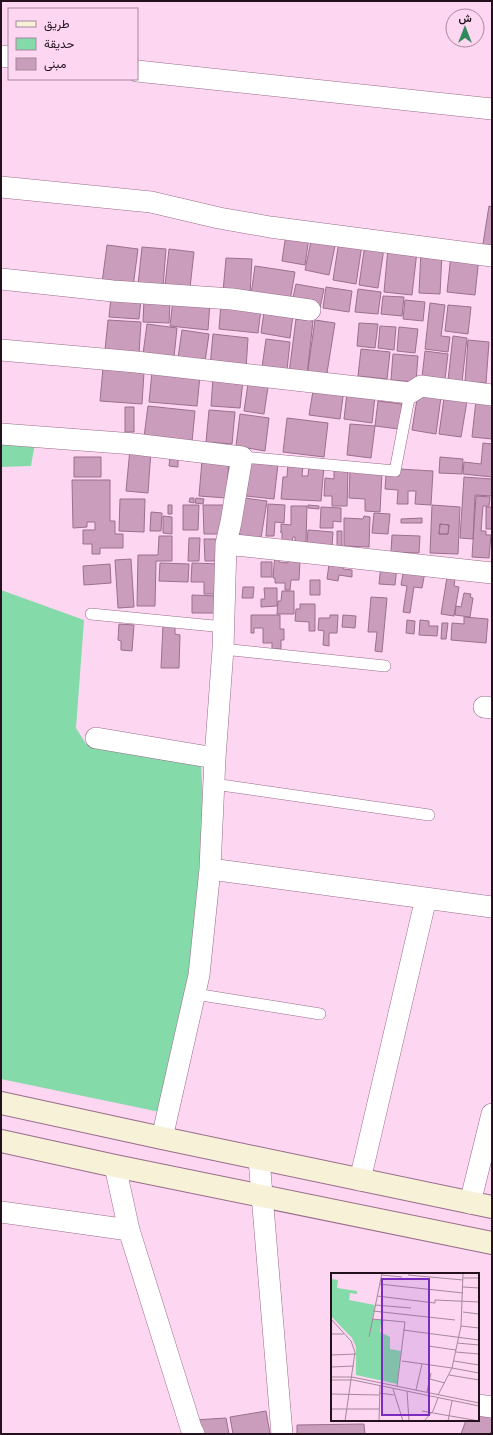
<svg xmlns="http://www.w3.org/2000/svg" width="493" height="1435" font-family="Raleway,Vazirmatn,sans-serif">
<style>
.green{fill:#85daa9}
.building{fill:#cb9dbd;stroke:#9b6f8e;fill-rule:evenodd}
.lines{fill:none;stroke-linecap:round;stroke-linejoin:round}
.lane-casing{stroke:#986d8b;stroke-width:12}
.street-casing{stroke:#986d8b;stroke-width:22}
.secondary-casing{stroke:#986d8b;stroke-width:24}
.lane{stroke:#fff;stroke-width:11}
.street{stroke:#fff;stroke-width:21}
.secondary{stroke:#f6f1d7;stroke-width:22}
.inset-road{fill:none;stroke:#a6889d;stroke-width:1}
.view{fill:#7b2cbf;fill-opacity:0.15;stroke:#7b2cbf;stroke-width:2}
.inset-edge{fill:none;stroke:#23121e;stroke-width:2}
</style>
<rect width="100%" height="100%" fill="#fdd6f1"/>
<!-- green -->
<path class="green" d="M1 434 36 437 31 466 1 467Z
M1 590 84 620 76 728 86 744 201 764 203 802 194 970 160 1112 1 1079Z"/>
<!-- building -->
<path class="building" d="M489 206 492 207V252L482 250Z
M286 234 309 237 305 265 282 261Z
M312 236 336 241 329 275 305 270Z
M339 241 362 245 356 284 333 280Z
M365 244 384 248 378 288 359 285Z
M107 245 138 249 133 287 102 283Z
M142 247 166 249 163 287 138 285Z
M388 248 417 251 412 295 384 292Z
M169 249 194 252 190 288 165 285Z
M421 251 442 253 440 294 419 293Z
M451 255 479 257 475 295 447 292Z
M226 258 252 259 250 294 223 292Z
M255 266 295 272 290 301 251 295Z
M296 284 324 289 320 308 292 302Z
M326 287 352 291 349 312 323 308Z
M358 289 381 292 378 314 355 312Z
M383 296 404 297 402 316 381 314Z
M111 297 141 299 139 319 109 317Z
M144 299 170 300 169 323 143 322Z
M173 299 210 303 208 330 170 326Z
M405 300 425 302 423 321 403 319Z
M430 303 445 305 441 336 450 337 448 352 425 349Z
M221 304 261 309 258 333 219 329Z
M448 305 471 307 468 334 445 331Z
M264 312 293 315 290 338 261 333Z
M296 319 313 321 307 375 289 373Z
M108 320 141 322 139 353 105 350Z
M315 320 335 323 326 379 307 376Z
M359 323 378 324 375 348 357 346Z
M147 324 177 328 174 357 143 354Z
M380 326 396 327 394 350 378 348Z
M399 327 418 329 415 353 397 351Z
M182 330 209 334 205 362 178 358Z
M213 334 248 338 246 369 210 366Z
M453 336 467 338 462 382 448 380Z
M266 339 290 342 287 370 262 367Z
M468 340 489 342 486 383 465 382Z
M361 349 390 352 387 379 358 376Z
M425 351 448 354 445 379 422 377Z
M393 354 418 356 416 382 391 380Z
M103 368 144 372 142 404 100 401Z
M152 372 200 376 197 406 149 402Z
M213 377 243 380 240 408 211 406Z
M248 384 268 387 264 414 244 411Z
M314 385 344 389 340 419 309 415Z
M347 393 375 396 372 423 344 419Z
M418 393 441 397 436 434 412 430Z
M444 398 467 401 461 437 439 434Z
M476 400 492 402V439L472 437Z
M378 401 402 404 399 429 375 426Z
M148 406 195 411 192 442 144 437Z
M125 407H134V432H125Z
M209 410 235 412 232 444 206 442Z
M240 414 269 418 265 451 236 446Z
M287 418 328 423 324 457 283 452Z
M350 424 375 426 371 458 347 455Z
M483 443 492 444V477L463 474 464 462 481 464Z
M130 449 151 450 148 493 126 491Z
M74 457H101V477H74Z
M170 457 178 458V467L169 466Z
M440 457 463 459 462 474 439 473Z
M202 460 229 462 226 498 199 496Z
M249 461 278 464 274 499 246 496Z
M288 463 303 464 302 476H308L309 465 324 466 321 501 281 499 283 477H287Z
M334 469H348L347 506H332V496H324L325 478 334 479Z
M399 469 433 471 431 505 415 504 416 491H408V504H397L398 490 385 489 386 475 399 476Z
M350 470 382 472 380 512 365 511V499L349 498Z
M464 477 492 479V496L475 495 473 539 460 538Z
M72 480H110V521H115V534H123V548H100V554H92V544H83V530H95V522H87V527L73 528Z
M476 496 490 497 489 506H483L481 531H486V535H491L489 558 472 557Z
M190 498H194V503L189 502Z
M196 498 204 499 203 504 195 503Z
M244 498 267 501 261 538 239 535Z
M120 499H145L144 532 119 531Z
M268 504 285 505 284 523 275 522 274 536H266Z
M168 505H172V514H168Z
M183 505H199L198 530H183Z
M203 505H225L226 534H204Z
M308 505 319 506V509L308 508Z
M432 505 460 507 458 554 430 553ZM440 524 449 525 448 534H439Z
M291 506H307L306 543H295V537H293L292 541H282V532H280L281 531V524L291 525Z
M321 507 341 508V522L333 521V528H320Z
M486 507H492V529H486Z
M151 512 162 513 161 531H150Z
M374 513 390 514 388 534 372 533Z
M163 516 172 517V534L163 533Z
M364 516 370 517 369 547 344 546V518L363 519Z
M422 518V523H401V519Z
M440 524 449 525 448 534H439Z
M308 530 333 532 332 546 307 544Z
M337 531H342V546H337Z
M392 535 420 536 419 553 391 552Z
M159 536H172V561H156L155 606H137L138 555H158Z
M189 538H200L199 561H188Z
M204 539H220L221 561H205Z
M288 553 300 560 299 580H291L290 590H285V583H275V578H273L275 554H280L279 562 288 563Z
M330 557 344 559 343 569 352 570V577L339 575 338 581 327 579Z
M131 559 134 607 118 608 115 560Z
M261 562H272V577H261Z
M160 563 189 564 188 582 159 581Z
M192 563 221 564 220 594H204V582H191Z
M110 564 111 583 84 585 83 566Z
M381 564 397 566 395 585 379 584Z
M404 568 425 572 422 588 414 587 410 613 403 612 407 586 401 585Z
M448 571 456 572 454 586 459 587 454 616 441 614Z
M310 580H320V595H310Z
M243 587H254L253 598H242Z
M264 588H277V606L261 607V599H265Z
M282 591H294V614H277L278 601H281Z
M464 593 471 594 470 597 473 598 470 617 455 615 456 606 461 607Z
M192 595 217 596V613H192Z
M371 597 387 598 382 652 375 651 377 632H368Z
M300 604H315V631H309V622L295 621 296 609H300Z
M251 615H280V629H284V640H281V649H272V643H263V628H254V633H251Z
M330 615H338L337 633H329V646L323 645 324 631 318 630 319 618H330Z
M343 615 356 616 355 628 342 627Z
M464 617 488 619 486 643 451 640 452 623 464 624Z
M407 620 415 621 414 634 406 633Z
M420 620 429 621V626H438L437 636 419 635Z
M442 623H448L446 639H441Z
M119 624 134 625 132 651 121 650V641L118 640Z
M163 625 175 626V634L180 635 179 668H161Z
M478 1409 492 1411V1431L489 1434H461L466 1420H478Z
M266 1411 270 1434H233L230 1417Z
M226 1418 229 1434H202L194 1420Z
M364 1424 365 1434H297V1425Z"/>
<g class="lines">
<!-- lane casing -->
<g class="lane-casing">
<path id="lane" d="M242 457 395 471 410 393
M91 614 224 627
M223 649 385 666
M214 784 429 815
M195 994 320 1014"/>
</g>
<!-- street casing -->
<g class="street-casing">
<path id="street" d="M1 56 9 57
M137 71 492 109
M1 187 151 202 219 218 270 227 492 256
M1 279 113 291 232 299 310 310
M1 350 136 362 410 393 421 386 492 395
M1 434 134 444 242 457 231 522 226 544 223 649 215 758 210 869 199 975 162 1138
M226 544 492 573
M484 707 492 708
M96 738 215 758
M210 869 492 907
M259 1159 282 1434
M115 1166 129 1230 191 1428 194 1434
M360 1180 426 898
M470 1203 492 1114
M1 1212 129 1230
M478 1405 492 1407"/>
</g>
<!-- secondary casing -->
<g class="secondary-casing">
<path id="secondary" d="M1 1103 162 1138 492 1207
M1 1141 115 1166 492 1243"/>
</g>
<!-- lane -->
<use href="#lane" class="lane"/>
<!-- street -->
<use href="#street" class="street"/>
<!-- secondary -->
<use href="#secondary" class="secondary"/>
</g>
<!-- overview -->
<g transform="translate(331 1273)">
<rect width="148" height="148" fill="#fdd6f1"/>
<path d="M0 6 7 7 6 15 26 18V21L19 20 18 27 44 32 41 46 54 47 50 50 49 59 59 64V76L70 78 66 111 25 102V74L21 65 0 43Z" fill="#85daa9"/>
<path class="inset-road" d="M51 2 71 4M77 2 132 7M132 5H148M48 11 132 20M132 14 148 15M46 23 104 30V27L148 29M44 32 80 35M42 38 124 47M132 39 148 41M0 46 20 68 24 79 14 148M41 46 74 49 66 113M130 53 148 55M72 57 148 67M0 61H13M38 64 51 0M126 70 148 72M97 73 125 77M125 79 148 81M0 82 25 81M71 88 121 95M123 88 148 92M0 94 23 93M121 95 148 100M118 102 148 107M0 104H21L148 130M99 106 114 110M0 107H22L148 133M62 116 72 148M85 117 91 91M76 118 78 148M96 119 100 100M48 120 63 122M0 121 48 122M107 122 121 95 130 53 132 0M0 136H48M91 138 148 148M48 148 49 113M93 148 102 138 107 125M117 148 121 128"/>
<path class="view" d="M51 6H98V142H51Z"/>
<rect width="148" height="148" class="inset-edge"/>
</g>
<!-- border -->
<rect width="493" height="1435" fill="none" stroke="#23121e" stroke-width="4"/>
<!-- legend -->
<rect x="8" y="8" width="130" height="72" fill="#fdd6f1" stroke="#a6889d"/>
<rect x="16" y="21" width="20" height="6" fill="#f6f1d7" stroke="#a6889d"/>
<text x="44" y="28" font-size="12" fill="#23121e">طريق</text>
<rect x="16" y="38" width="20" height="12" fill="#85daa9" stroke="#a6889d"/>
<text x="44" y="48" font-size="12" fill="#23121e">حديقة</text>
<rect x="16" y="58" width="20" height="12" fill="#cb9dbd" stroke="#a6889d"/>
<text x="44" y="68" font-size="12" fill="#23121e">مبنى</text>
<!-- north arrow -->
<g transform="translate(465 28)"><circle r="19" fill="#fdd6f1" stroke="#a6889d"/>
<path d="M0-3L7 15L0 10L-7 15Z" fill="#32895d"/>
<text y="-6" font-size="11" font-weight="bold" text-anchor="middle" fill="#23121e">ش</text>
</g>
</svg>
